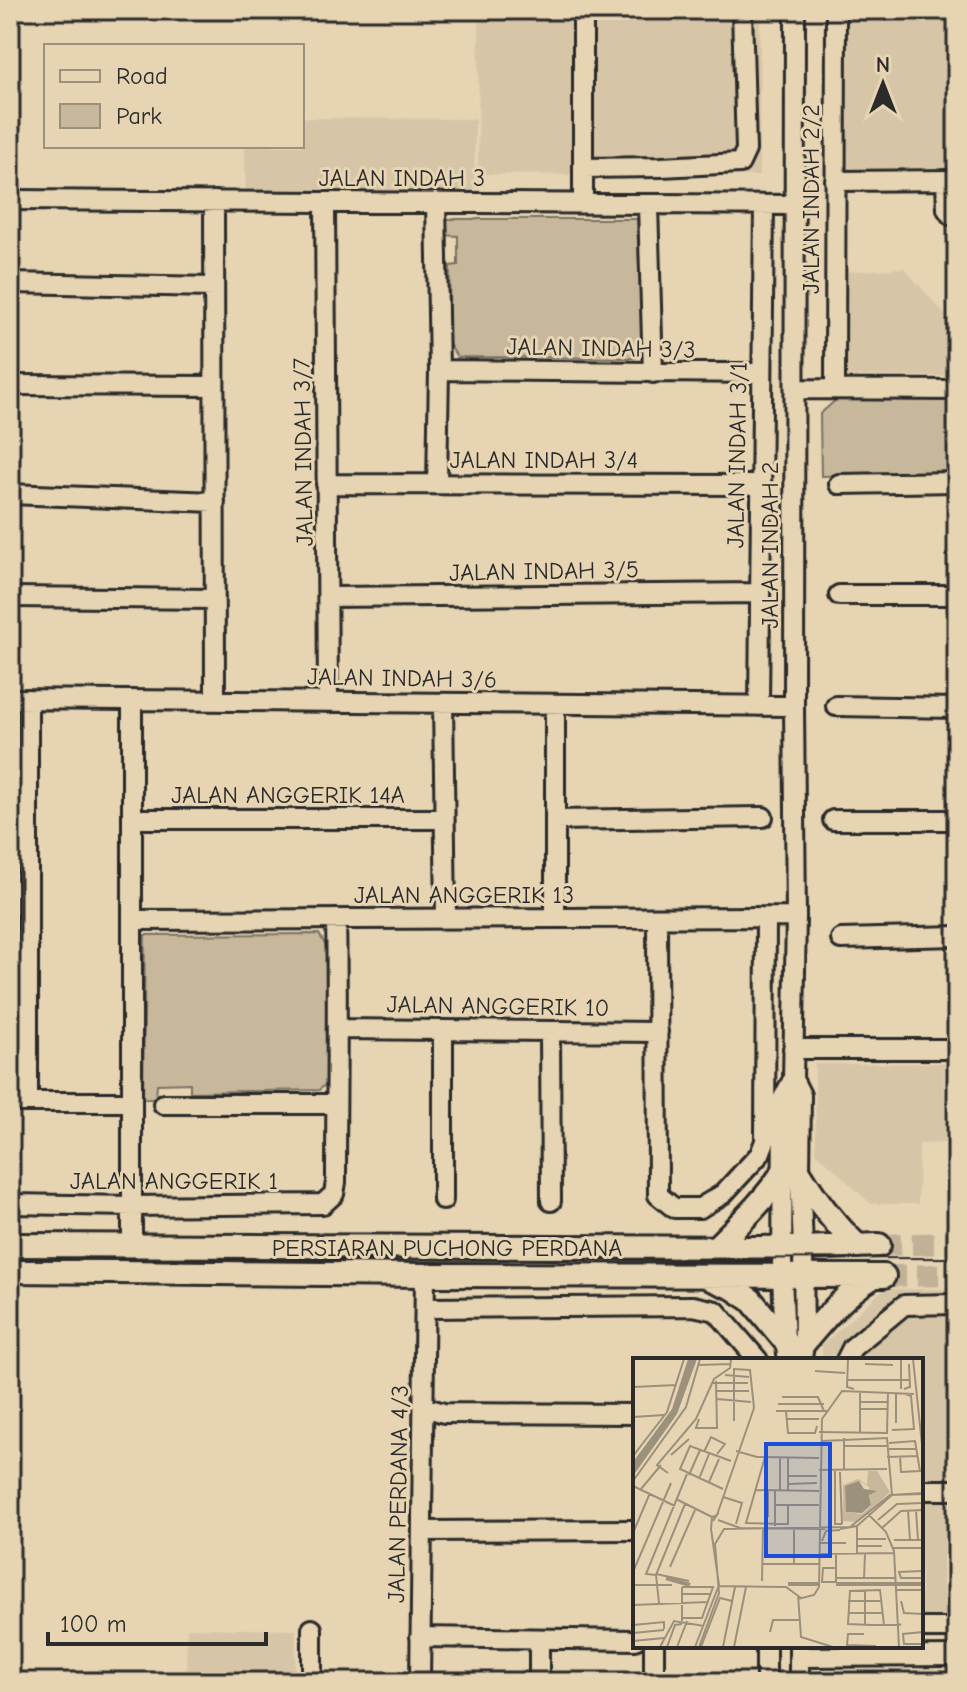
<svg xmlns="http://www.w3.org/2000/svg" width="967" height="1692" font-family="'Comic Neue',sans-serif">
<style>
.built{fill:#d6c6a7}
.green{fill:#c7b89c;stroke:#797264;stroke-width:2}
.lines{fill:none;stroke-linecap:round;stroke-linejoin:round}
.major-tunnel{stroke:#c1b297;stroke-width:22;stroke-dasharray:22 11;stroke-linecap:butt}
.minor-casing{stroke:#2b2b2b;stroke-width:24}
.major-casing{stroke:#2b2b2b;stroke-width:28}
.minor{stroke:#e6d4b2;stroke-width:18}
.major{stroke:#e6d4b2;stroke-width:22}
.tram{stroke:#2b2b2b;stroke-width:2}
.labels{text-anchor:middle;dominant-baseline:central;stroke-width:6;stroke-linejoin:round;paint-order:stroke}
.street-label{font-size:24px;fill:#2b2b2b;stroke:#e6d4b2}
.inset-river{fill:none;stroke:#9c917d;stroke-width:4}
.inset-road{fill:none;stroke:#9b907c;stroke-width:2}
.view{fill:#1d4ed8;fill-opacity:0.15;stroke:#1d4ed8;stroke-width:4}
.inset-edge{fill:none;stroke:#2b2b2b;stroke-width:4}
</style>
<rect width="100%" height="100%" fill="#e6d4b2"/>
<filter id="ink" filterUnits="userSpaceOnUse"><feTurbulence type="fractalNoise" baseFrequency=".0125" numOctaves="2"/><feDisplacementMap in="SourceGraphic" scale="16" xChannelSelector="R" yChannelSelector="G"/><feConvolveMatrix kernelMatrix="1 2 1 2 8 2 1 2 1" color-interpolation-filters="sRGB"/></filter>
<g filter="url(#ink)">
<!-- built -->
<path class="built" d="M479 10H760L759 176 478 174Z
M842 10H957V175L840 176Z
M302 118 475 119 474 198 246 195 245 146H302Z
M904 268 948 318 947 376H844L846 272Z
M944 1063 945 1143 919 1144 918 1204H871L816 1152 815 1064Z
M884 1289H957V1641H921V1360H822V1345Z
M187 1628 296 1630 295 1682H186Z"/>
<!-- green -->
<path class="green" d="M441 219H637L643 351 635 358 457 357 448 342 450 266 458 265V236L441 235Z
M837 399 957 400V473L821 476 820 414Z
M319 934 326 946 328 1082 319 1090 190 1092V1083L157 1084 156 1099H143L145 935Z"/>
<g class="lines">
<!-- major-tunnel -->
<path class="major-tunnel" d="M879 1245 957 1243
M884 1276 957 1275"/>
<!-- minor casing -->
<g class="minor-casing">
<path id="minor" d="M583 10V203
M795 10 794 706 796 917 793 1079 801 1095 800 1173 803 1248 804 1343 802 1360
M583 168 661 167 740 163 746 150 742 10
M946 180 947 209 951 215 957 217
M835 181 957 180
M10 200 794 205
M214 201 215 701
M325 202 328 702
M436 202 439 370 437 483
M648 205 653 373
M10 283 214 287
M439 370 762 373
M10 385 214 386
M795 389 957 390
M835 389 836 10
M326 484 761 485
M839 484 957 482
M10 494 215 502
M839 595H957
M10 597 215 599
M329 597 760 593
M10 699 794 706
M28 699V1102
M132 700V1245
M443 703 446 918
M759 706 764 205
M836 706 957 708
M132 819H444
M555 820 763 817
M833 820H957
M555 918V704
M657 919 658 1195 674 1208H700L723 1194 760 1154 765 1141 766 917
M132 920 796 917
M841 939 957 936
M338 1029 658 1032
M443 1030V1200
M550 1031 551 1201
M793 1049H957
M10 1102H132
M163 1104H336
M10 1204 132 1206 323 1204 334 1194 336 1182C336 1094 338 1007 336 919
M425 1308 693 1306 716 1311 758 1360
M788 1360 785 1341 782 1277 783 1098 793 1079
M846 1360 852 1348 904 1305 957 1304
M424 1407 444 1413 635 1414
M921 1490H957
M422 1531 635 1530
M921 1628H957
M420 1637 635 1640
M539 1639V1682
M654 1646V1682
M766 1646V1682
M799 1657 957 1656
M312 1682V1629
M420 1682 425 1275
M799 1682V1646"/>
</g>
<!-- major casing -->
<g class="major-casing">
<path id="major" d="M800 1173C817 1201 834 1224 858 1246
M10 1245 803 1248 879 1245
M716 1247C740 1223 764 1201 783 1172
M10 1271 425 1275 884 1276
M711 1279 733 1288 751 1300 785 1341
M804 1343C825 1318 845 1294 873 1277"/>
</g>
<!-- minor -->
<use href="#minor" class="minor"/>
<!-- major -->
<use href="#major" class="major"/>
<!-- tram -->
<path class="tram" d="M10 1260 957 1258"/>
</g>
</g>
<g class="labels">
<!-- street labels -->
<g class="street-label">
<text x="402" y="178">JALAN INDAH 3</text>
<text transform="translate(811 199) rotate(-90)">JALAN INDAH 2/2</text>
<text transform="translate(601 348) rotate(1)">JALAN INDAH 3/3</text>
<text transform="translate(303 452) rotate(-91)">JALAN INDAH 3/7</text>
<text transform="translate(737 455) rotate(-89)">JALAN INDAH 3/1</text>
<text x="544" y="460">JALAN INDAH 3/4</text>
<text transform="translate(770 545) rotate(-90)">JALAN INDAH 2</text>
<text transform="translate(544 571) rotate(-1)">JALAN INDAH 3/5</text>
<text transform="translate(402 678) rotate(1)">JALAN INDAH 3/6</text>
<text x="288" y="795">JALAN ANGGERIK 14A</text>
<text x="464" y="895">JALAN ANGGERIK 13</text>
<text transform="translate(498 1006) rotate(1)">JALAN ANGGERIK 10</text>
<text x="174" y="1181">JALAN ANGGERIK 1</text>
<text x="447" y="1248">PERSIARAN PUCHONG PERDANA</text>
<text transform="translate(398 1494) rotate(-89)">JALAN PERDANA 4/3</text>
</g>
</g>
<!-- overview -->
<g transform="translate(633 1358)">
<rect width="290" height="290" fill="#e6d4b2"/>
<path d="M235 113H244L257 134 224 164 210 163V127L225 121 234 127ZM226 123 236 129 238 148 229 156 213 154 212 128Z" fill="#c7b89c" fill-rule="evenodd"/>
<path d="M55 1H64L44 56 0 118V104L39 51ZM226 123 231 131 244 133 236 137 238 147 229 155 213 154 212 128Z" fill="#9c917d"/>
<path class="inset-river" d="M33 220 57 227M155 226H185M203 226H290"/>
<path class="inset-road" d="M215 1 214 29 221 31M268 1V31M280 1 290 96M232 6 260 7M65 7 98 6M101 10V63M182 13 212 15M92 17 116 19M214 22H277M80 25H115M0 29 43 27M271 31 277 29 276 6M84 33H116M227 34V74M263 36V65M149 39H185L191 53M84 41 118 44M227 44H255M145 46H191M227 51H255M143 53H194M153 53 155 75H182L184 68M0 59 31 57M66 61 63 70H84L83 23M153 61H186M259 72 281 71 278 38 272 36M186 74 254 75 255 34M211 80V112M189 83 254 80 259 137M256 85 282 83 287 113 268 114 267 98M211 88H254M256 91H284M103 93 124 99 186 100M71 94 78 79 92 86 84 96M38 97 56 81M0 98 34 54 51 1M132 99 113 165 155 166V147M147 99V133M155 99V133M254 99 285 98M186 112 254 111M202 112V166H209M207 114 209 166M35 115 24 107 63 61 81 21 97 10 98 1M56 117 67 92M155 118H184M66 121 76 96M0 123 53 49 67 1M76 124 86 101M155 126 184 125M0 128 42 148M8 131 28 107M90 131 47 111 57 88 98 103M123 132 186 133M135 132V159M142 133V168M90 139 109 145 103 166M43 141 79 159M142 147H186M275 152 277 182M283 152 285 182M235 156 253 174 261 193 266 289M84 157 121 50 117 12 101 11M85 162 107 170 192 171M245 162 264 146 290 145M224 168V196M249 170 268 153 290 152M207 171 224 168 259 137 290 135M0 175 17 135M224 181H253M261 182H290M189 183 193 173 207 172M187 185H213M224 188H249M260 190H290M186 196 261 195M130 206H186M161 206V171M37 209 62 152M203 210H190L189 224H203V196M290 213 266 214 268 220H290M0 214 38 125M23 216 56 223M23 217 13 216 54 116M203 220H263M231 220 232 196M129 223 130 170M0 227H39M86 228 153 229 168 240M264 232H290M49 236H78M165 237 168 279 200 289M165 241 181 237 186 229 189 61 209 33 281 36M215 243H249M268 243 271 255 290 256M26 245 23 217 52 146M0 247 75 244M215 255H250M49 260H69L80 229H50L49 230V263M0 267 31 264V271M232 267V232M251 267 247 232 217 233 215 266 238 267H266L268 266M137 274 140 262H166M290 274 270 276 271 286H290M0 275 31 272M231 276H215L214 287 243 288M0 283 31 280M27 289 41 263 71 268M34 289 42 267 49 266M44 289 54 263M62 289 86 227 78 171 79 159 84 157 80 163M66 289 86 235 82 186 91 171 217 169 257 137 290 136M68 289 87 240 99 243M90 289 102 229M101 289 113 229"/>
<path class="view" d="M133 86H197V198H133Z"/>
<rect width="290" height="290" class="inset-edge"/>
</g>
<!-- margin -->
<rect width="967" height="1692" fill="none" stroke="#e6d4b2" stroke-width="40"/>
<rect x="20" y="20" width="927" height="1652" fill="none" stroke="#2b2b2b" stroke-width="3" filter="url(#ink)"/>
<!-- legend -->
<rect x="44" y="44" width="260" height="104" fill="#e6d4b2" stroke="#9b907c" stroke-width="2"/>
<rect x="60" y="70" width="40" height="12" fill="#e6d4b2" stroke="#9b907c" stroke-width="2"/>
<text x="116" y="84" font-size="24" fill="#2b2b2b">Road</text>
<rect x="60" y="104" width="40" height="24" fill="#c7b89c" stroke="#9b907c" stroke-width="2"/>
<text x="116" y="124" font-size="24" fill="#2b2b2b">Park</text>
<!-- north arrow -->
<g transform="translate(883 84)" stroke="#e6d4b2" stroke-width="6" paint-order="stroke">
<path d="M0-6L14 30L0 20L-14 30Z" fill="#2b2b2b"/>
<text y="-12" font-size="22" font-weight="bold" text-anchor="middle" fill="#2b2b2b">N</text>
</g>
<!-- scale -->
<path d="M48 1632v12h218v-12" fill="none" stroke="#2b2b2b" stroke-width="4"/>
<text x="60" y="1632" font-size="24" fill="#2b2b2b" stroke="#e6d4b2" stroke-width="6" paint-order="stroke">100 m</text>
</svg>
